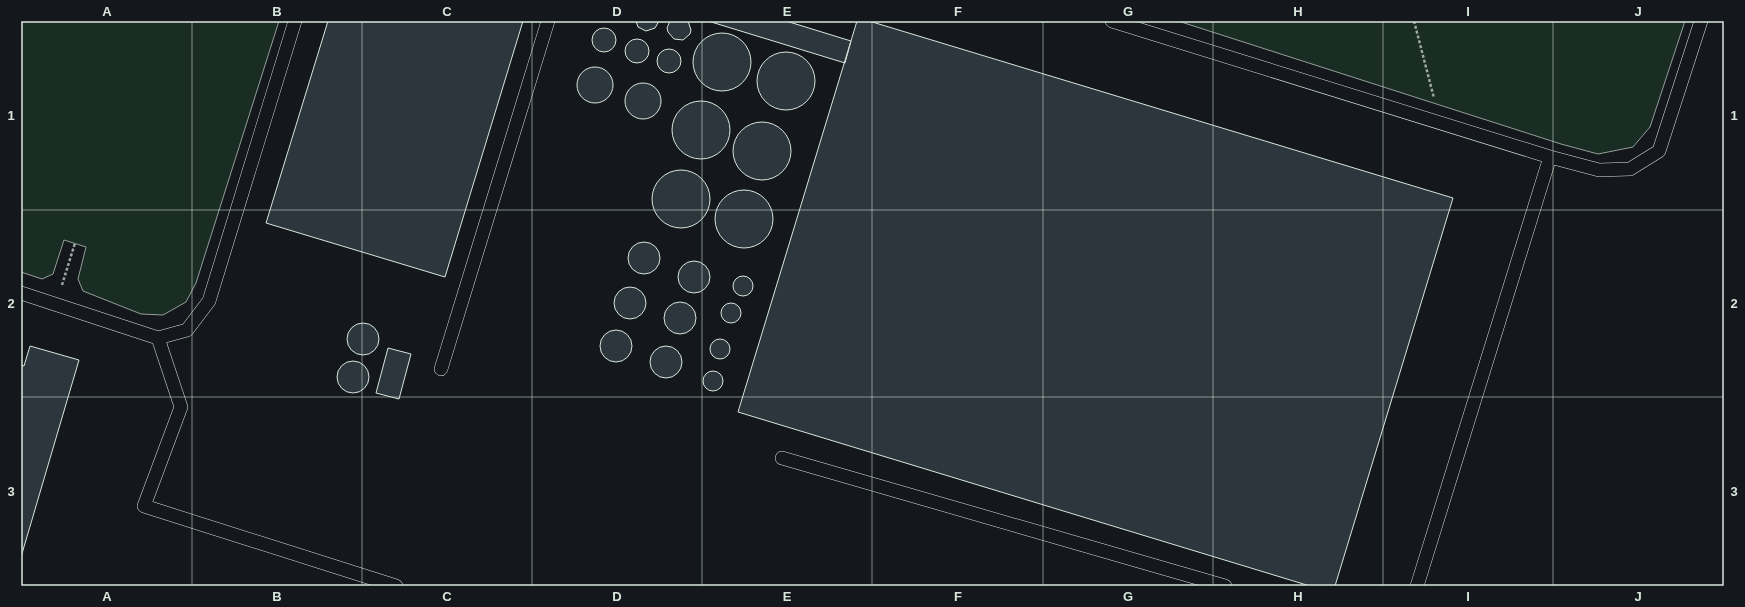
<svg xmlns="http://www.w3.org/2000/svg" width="1745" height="607" font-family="Helvetica,sans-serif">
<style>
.green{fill:#1a2d24;stroke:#939e99}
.building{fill:#2c363c;stroke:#d8e6dc}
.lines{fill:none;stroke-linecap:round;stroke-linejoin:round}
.lane-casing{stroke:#d8e6dc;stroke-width:14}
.path{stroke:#9da8a2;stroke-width:2.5;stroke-dasharray:3 2;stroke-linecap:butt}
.lane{stroke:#14181c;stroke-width:13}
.grid{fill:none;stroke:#d8e6dc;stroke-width:1;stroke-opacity:0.55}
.neatline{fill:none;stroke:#d8e6dc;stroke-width:1.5}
.grid-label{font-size:13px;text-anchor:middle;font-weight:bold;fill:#d8e6dc}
</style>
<rect width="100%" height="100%" fill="#14181c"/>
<!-- green -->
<path class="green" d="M21 21H279L196 283 186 302 163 315 141 314 83 291 78 279 86 247 64 240 53 274 42 279 21 272Z
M1178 21H1685L1650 127 1633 147 1598 154 1561 144Z"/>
<!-- building -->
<path class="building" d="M328 21H523L445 277 266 223Z
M636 21H659L655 28 646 31 638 27Z
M670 21H688L691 30 690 34 683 40 674 39 668 32 667 28Z
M708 21H786L851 41 845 63Z
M857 21H869L1453 198 1335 586H1310L738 412Z
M592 40a12 12 0 1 1 24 0a12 12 0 1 1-24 0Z
M693 62a29 29 0 1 1 58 0a29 29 0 1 1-58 0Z
M625 51a12 12 0 1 1 24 0a12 12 0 1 1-24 0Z
M657 61a12 12 0 1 1 24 0a12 12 0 1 1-24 0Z
M757 81a29 29 0 1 1 58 0a29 29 0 1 1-58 0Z
M577 85a18 18 0 1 1 36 0a18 18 0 1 1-36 0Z
M625 101a18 18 0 1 1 36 0a18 18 0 1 1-36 0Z
M672 130a29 29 0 1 1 58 0a29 29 0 1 1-58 0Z
M733 151a29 29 0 1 1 58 0a29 29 0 1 1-58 0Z
M652 199a29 29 0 1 1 58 0a29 29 0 1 1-58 0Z
M715 219a29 29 0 1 1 58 0a29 29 0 1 1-58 0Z
M628 258a16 16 0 1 1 32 0a16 16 0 1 1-32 0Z
M678 277a16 16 0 1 1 32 0a16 16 0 1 1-32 0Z
M733 286a10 10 0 1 1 20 0a10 10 0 1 1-20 0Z
M614 303a16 16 0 1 1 32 0a16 16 0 1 1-32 0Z
M664 318a16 16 0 1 1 32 0a16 16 0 1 1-32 0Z
M721 313a10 10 0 1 1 20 0a10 10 0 1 1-20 0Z
M347 339a16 16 0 1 1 32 0a16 16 0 1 1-32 0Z
M600 346a16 16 0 1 1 32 0a16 16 0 1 1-32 0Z
M710 349a10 10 0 1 1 20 0a10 10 0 1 1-20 0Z
M30 346 79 360 21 557V365L24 366Z
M650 362a16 16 0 1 1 32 0a16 16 0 1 1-32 0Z
M388 348 411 354 399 399 376 393Z
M337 377a16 16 0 1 1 32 0a16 16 0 1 1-32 0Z
M703 381a10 10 0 1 1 20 0a10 10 0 1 1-20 0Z"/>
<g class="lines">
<!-- lane casing -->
<g class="lane-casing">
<path id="lane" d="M1112 21 1550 157 1599 170 1630 169 1659 151 1701 21
M21 293 158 338 187 330 209 301 295 21
M158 338 181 407 144 506 396 586
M441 369 548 21
M782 458 1225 586
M1417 586 1550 157"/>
</g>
<!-- path -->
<path class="path" d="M1414 21 1434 98
M62 285 75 243"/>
<!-- lane -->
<use href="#lane" class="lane"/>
</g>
<!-- grid -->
<path class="grid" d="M192 21V586M362 21V586M532 21V586M702 21V586M872 21V586M1043 21V586M1213 21V586M1383 21V586M1553 21V586M21 210H1724M21 397H1724"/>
<!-- border -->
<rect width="1745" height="607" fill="none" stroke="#14181c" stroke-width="44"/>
<rect x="22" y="22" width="1701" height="563" class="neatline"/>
<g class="grid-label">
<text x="107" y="16">A</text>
<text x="277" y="16">B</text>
<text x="447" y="16">C</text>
<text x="617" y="16">D</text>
<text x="787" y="16">E</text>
<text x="958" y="16">F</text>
<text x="1128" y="16">G</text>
<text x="1298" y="16">H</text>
<text x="1468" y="16">I</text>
<text x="1638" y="16">J</text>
<text x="11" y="120">1</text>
<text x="1734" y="120">1</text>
<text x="11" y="308">2</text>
<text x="1734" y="308">2</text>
<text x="11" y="496">3</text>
<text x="1734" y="496">3</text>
<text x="107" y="601">A</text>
<text x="277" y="601">B</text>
<text x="447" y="601">C</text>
<text x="617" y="601">D</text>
<text x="787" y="601">E</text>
<text x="958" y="601">F</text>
<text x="1128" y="601">G</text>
<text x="1298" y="601">H</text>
<text x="1468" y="601">I</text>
<text x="1638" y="601">J</text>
</g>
</svg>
